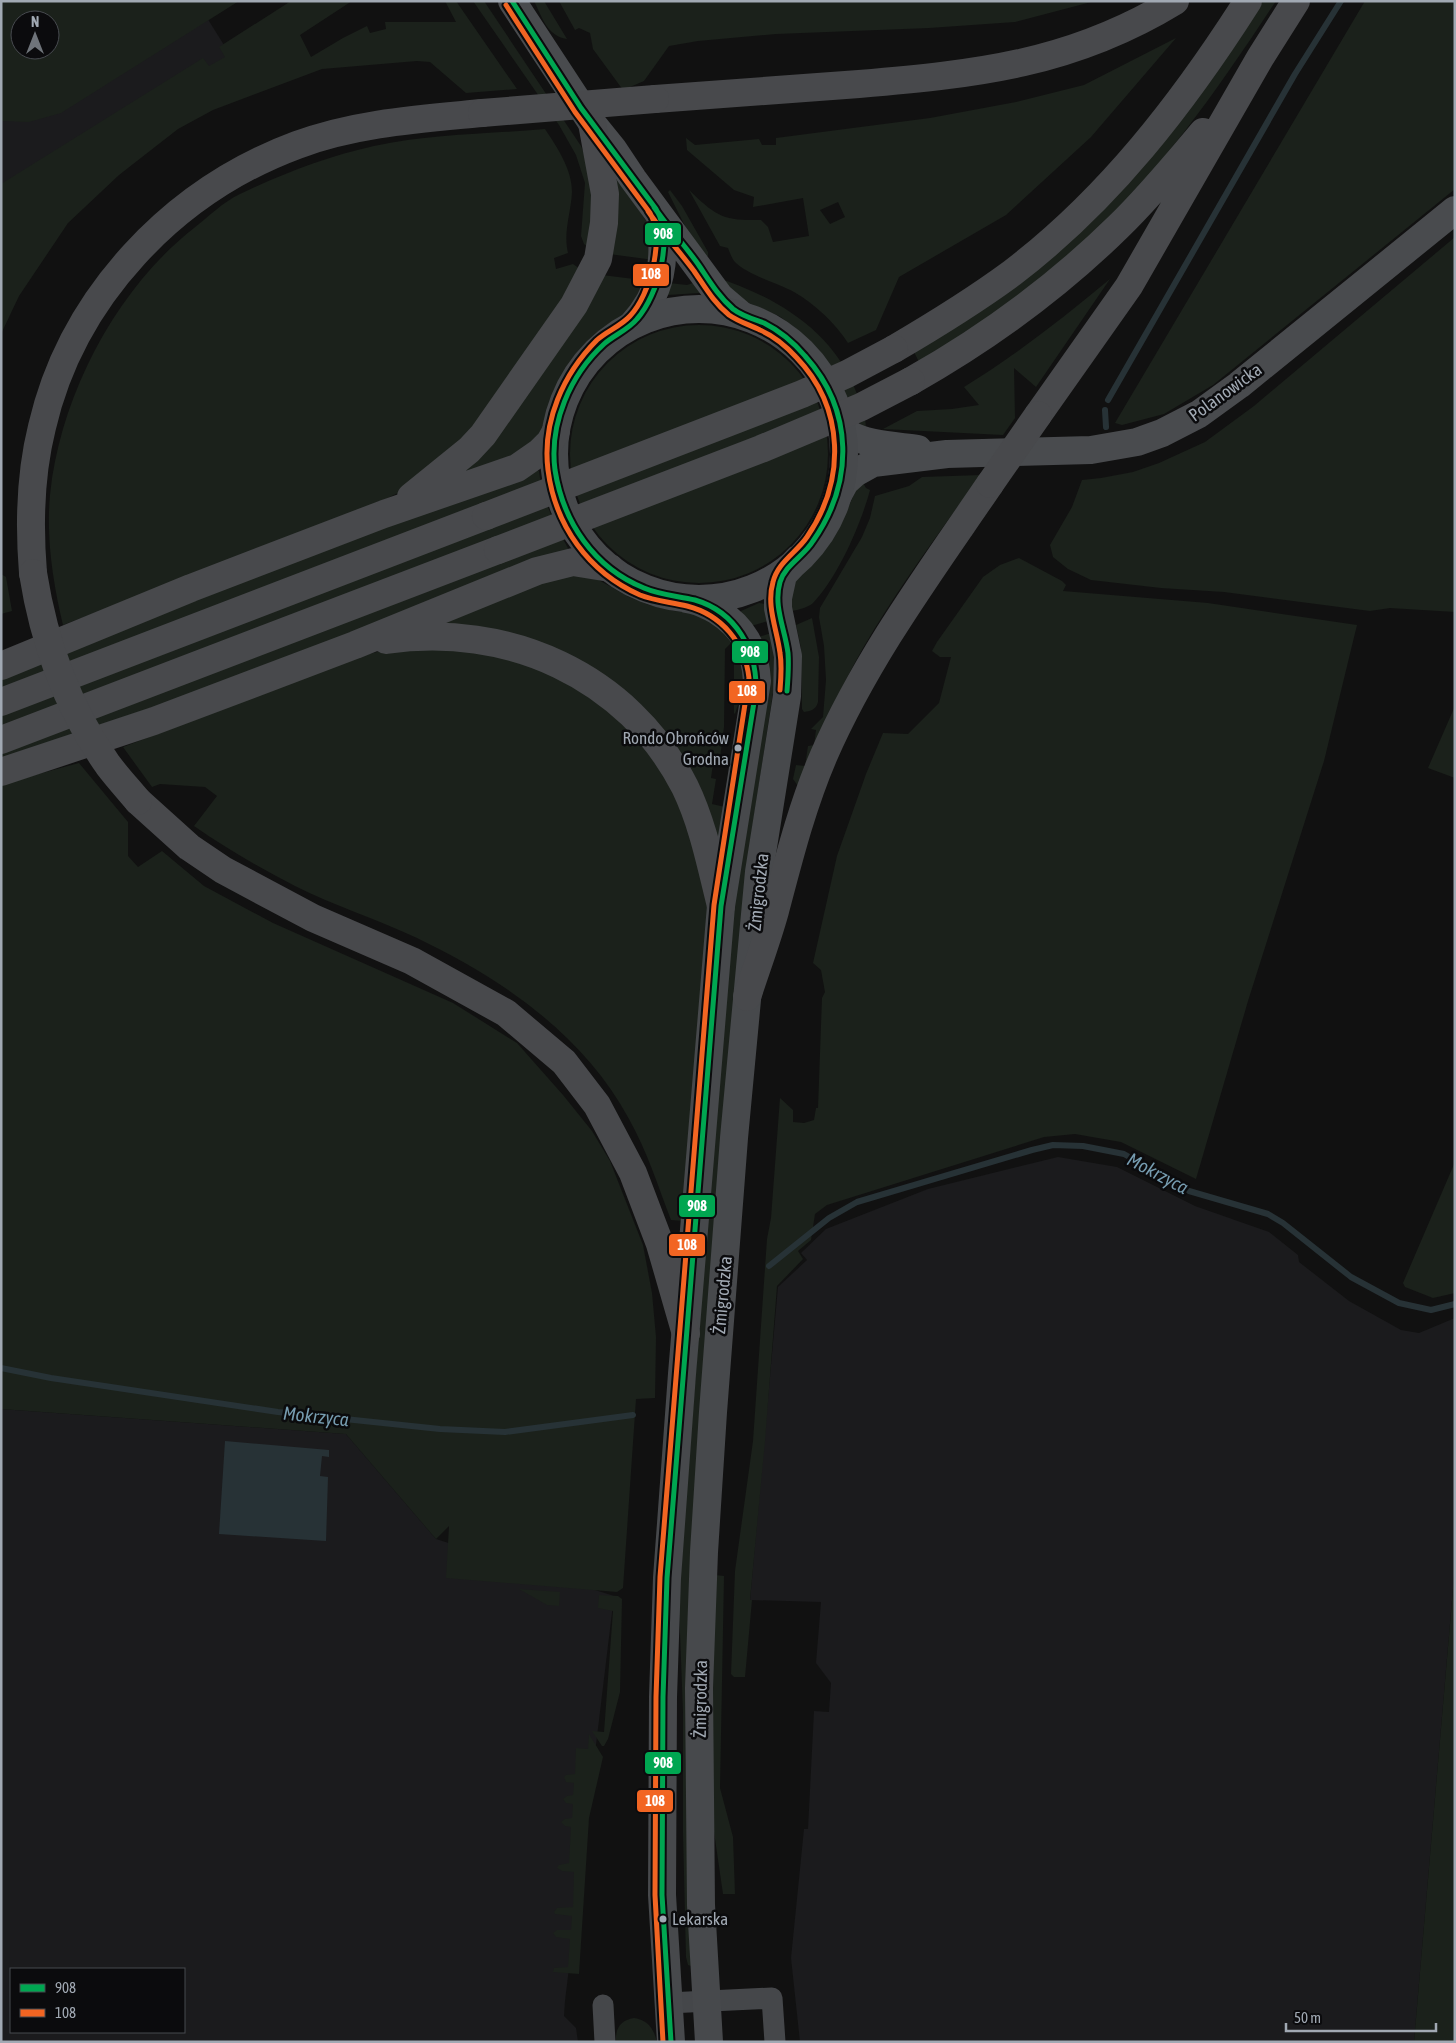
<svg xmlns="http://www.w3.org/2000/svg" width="1456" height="2043" font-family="'Asap Condensed',sans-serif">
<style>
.built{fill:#1b1b1d;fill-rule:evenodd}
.green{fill:#1b211b;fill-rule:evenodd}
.water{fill:#273236}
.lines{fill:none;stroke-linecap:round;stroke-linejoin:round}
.stream{stroke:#273236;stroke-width:6}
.street{stroke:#45474a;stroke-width:21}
.secondary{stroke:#494b4e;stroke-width:28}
.primary{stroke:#47494c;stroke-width:28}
.highway{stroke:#48494c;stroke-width:28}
.highway-bridge{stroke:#48494c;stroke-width:28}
.bus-1-casing{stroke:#0b0b0d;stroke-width:9}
.bus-2-casing{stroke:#0b0b0d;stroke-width:9}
.bus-1{stroke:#00a651;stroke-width:5}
.bus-2{stroke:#f26522;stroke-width:5}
.bus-dot{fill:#a1a9b3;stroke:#0b0b0d;stroke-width:2}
.labels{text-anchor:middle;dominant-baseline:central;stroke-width:5;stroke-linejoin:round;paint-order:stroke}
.bus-label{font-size:17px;fill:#a1a9b3;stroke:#0b0b0d;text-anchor:end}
.street-label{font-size:18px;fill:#a1a9b3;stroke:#0b0b0d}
.water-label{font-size:19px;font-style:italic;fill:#769cb0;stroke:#0b0b0d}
.line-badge{stroke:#0b0b0d;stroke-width:2}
.badge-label{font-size:14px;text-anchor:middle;font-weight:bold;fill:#fff}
</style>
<rect width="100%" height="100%" fill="#111"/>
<!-- built -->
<path class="built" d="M1 1 204 13 239 69 1 220ZM20 20H50V50H20Z
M1058 1157 1117 1167 1195 1206 1269 1232 1298 1255 1299 1262 1349 1301 1401 1330 1419 1333 1455 1318V1566L1414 2042H800L791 1958 804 1829H808L814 1711 829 1712 831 1683 816 1663 821 1602 750 1600 778 1287 807 1260 801 1253 826 1229 928 1189Z
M1 1409 346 1434 436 1539 614 1596 565 2001 564 2016 576 2028 578 2042H1ZM11 1969H184V2032H11Z"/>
<!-- green -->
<path class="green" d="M1 1H239L61 113 29 122 1 121ZM20 20H50V50H20Z
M291 1H352L300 35 311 57 343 38 367 26 370 33 386 29 385 22H456L445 1H456L517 89 466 93 430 62 417 61 322 69 213 110 178 129 119 175 68 223 19 296 1 334V184L203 58 209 66 225 57 219 47Z
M473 1H484L581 146 588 164 594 187 589 248 584 244 581 236 585 183 576 155 559 125Z
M534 1H544L567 39C547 36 542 17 534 1Z
M559 1H1095L1015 22 929 28 776 34 698 41 669 46 644 81 623 90 593 49 590 33 579 28 575 30Z
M1263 1H1276C1218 89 1158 176 1079 247 1056 267 1030 288 1005 306 978 327 948 344 919 362L914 352 952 329 1254 15Z
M1365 1H1455V189L1213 385 1164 414 1122 425 1115 423Z
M1176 38 1091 137 1006 215 899 277 876 330 848 343C835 323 815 304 794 292 779 284 746 274 735 262 732 259 730 253 728 248L720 246 689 190C716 216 723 221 761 220L768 227 773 242 809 236 803 198 753 207 754 197 734 190 687 150 686 138 695 145 759 139 762 145H776V138L930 118 1016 102 1084 85ZM838 202 845 217 830 224 820 210Z
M545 129C557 147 572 169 572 192 571 213 563 232 568 253L554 258 556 269 573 264 583 271 482 421 404 490 357 513 63 625C53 583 46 538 50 495 60 396 116 289 194 228 208 217 223 202 240 194 282 174 328 156 374 146 430 134 488 134 545 129Z
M616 179 619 180 647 222 654 260 609 254 614 182Z
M670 190 682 206 708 252V256L703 257 692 240 668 192Z
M1455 237V612L1390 608 1370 611 1224 592 1161 588 1091 580 1068 569 1053 557 1050 545 1072 507 1082 480 1101 478 1133 472 1159 463 1205 442 1254 406Z
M602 275 650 281 626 314 600 330 580 350 568 365 554 390 541 431 524 452 452 478Z
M715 277C774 296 831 329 855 389 860 402 866 415 866 429L855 419 844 390 819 350 793 326 779 316 744 301Z
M1110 279 1036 387 1014 368 1015 418 1003 435 883 429 917 411 952 409 979 405 964 387C1016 355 1063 318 1110 279Z
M699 281 701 292 699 293 668 295 666 293 669 283 687 285Z
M570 454a129 129 0 1 1 258 0a129 129 0 1 1-258 0Z
M536 469 539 471C543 502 554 523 569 550L115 725 1 760V678L75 645Z
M981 475C940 531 898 588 863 648 838 692 818 739 798 786L793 779 796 765 805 766 808 746 814 745 816 730 811 729 823 717 826 680 824 646 819 617 820 608 862 537 870 518 875 496 909 486 922 477Z
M862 481 866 488 870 490C861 524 838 577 813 603 809 607 798 610 792 611 791 603 791 592 794 584 799 574 811 566 818 558 824 552 830 544 834 537 845 519 850 498 862 481Z
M1019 558 1062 581 1066 585 1063 591 1208 603 1357 625 1324 761 1248 1001 1196 1179 1121 1142 1075 1134 1044 1137 827 1205 815 1214 811 1240 798 1251 803 1259 777 1286 765 1441 750 1600H752L745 1677H734L731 1674 735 1571 753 1441 767 1239 771 1218 780 1098 793 1110V1122L804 1123 814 1120 816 1108H818L822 998 825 992 821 970 813 963 837 856 866 774 883 733 908 734 939 703 951 657H940L932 651 937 642 983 577 1000 565Z
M1 574 6 577 12 611 1 614Z
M571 574 595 578 629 597 649 605 674 611 700 613 735 639 725 649 724 727 720 758 714 757 711 778 716 779 712 804 725 807 722 856 706 806 536 641 498 630 434 623 545 580Z
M759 603 765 604 768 621 751 626 741 614V611Z
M812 618 819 657 818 702C816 709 812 711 804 712L802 709 801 648 796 625Z
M771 633 776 652V673L749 850 743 902 687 1858 691 1966 688 1965 686 1957 683 1833V1713L679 1606 682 1552 727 967 759 637Z
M472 647 575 682 648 746 686 812 708 906 684 1221 671 1220C658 1186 647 1151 629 1119 583 1034 502 979 417 938 377 919 335 906 295 886 260 868 227 849 194 826L217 796 205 787 160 784 152 787 123 747 365 655 385 650Z
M742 650 747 676 735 714 734 713V661L736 656Z
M1455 706V778L1428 768Z
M79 763 128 822V856L138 867 162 851 204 886 273 923 453 1003 517 1043 563 1095 592 1131 610 1161 643 1245 652 1293 656 1337 655 1398 636 1399 623 1588 617 1592 446 1578 449 1526 436 1539 346 1434 1 1409V784Z
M1455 1162V1293L1433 1298 1405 1287 1403 1283Z
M1455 1566V2042H1414Z
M715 1575 724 1576 720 1788 733 1837 735 1894H723L712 1818V1712Z
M519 1589 560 1592 559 1606 547 1605Z
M599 1595 618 1596 622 1599 620 1692 608 1739 604 1746H602L592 1731 604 1732 613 1611 598 1608Z
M589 1734 603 1757 589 1818 579 1974 553 1972 554 1968 568 1967 570 1939 556 1937 553 1933 557 1930H571L572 1916 555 1914 554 1912 557 1908 573 1907 574 1872 562 1871 557 1868 559 1865 569 1863 571 1827 565 1826 561 1822 565 1819 572 1818 573 1804 566 1803 563 1799 567 1796 573 1795 574 1783 566 1782 564 1777 566 1775 575 1774 576 1748 588 1749Z
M634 2018C648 2020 654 2029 657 2042H616C615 2028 621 2020 634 2018Z"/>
<!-- water -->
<path class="water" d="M225 1441 329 1450V1457L322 1456 320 1476 328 1477 326 1541 219 1534Z"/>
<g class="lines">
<!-- stream -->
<path class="stream" d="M1108 400 1295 74 1341 1
M1105 410 1106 427
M769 1266 829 1218 857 1202 1032 1150 1053 1145 1083 1146 1124 1154 1189 1191 1268 1214 1283 1223 1351 1277 1399 1303 1431 1310 1455 1304
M1 1368 51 1378 278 1412 440 1429 505 1432 633 1415"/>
<!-- street -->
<path class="street" d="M668 2003 772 1998 775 2042
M603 2005 605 2042"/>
<!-- secondary -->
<path class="secondary" d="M512 1 592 123 613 149 633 179 720 297 740 314
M632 325C663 292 666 259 660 216
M840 420C842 425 844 430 848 433 864 445 899 446 918 449
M838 495 845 482 855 473 873 463 947 454 1091 450 1137 442 1162 433 1199 414 1239 385 1455 210"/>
<!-- primary -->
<path class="primary" d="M554 454a145 145 0 1 1 290 0a145 145 0 1 1-290 0Z
M671 2042 662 1895 663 1697 667 1578 682 1374 721 906 757 681C755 648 744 628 716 610 706 605 698 600 687 599
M709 2042 701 1905 699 1688 704 1552 713 1412 734 1138 759 872 787 696 788 656 778 608V598L783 575 798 559"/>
<!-- highway -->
<path class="highway" d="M655 99C723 94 791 89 859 84 977 74 1072 64 1175 1
M894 349C935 325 974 301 1012 273 1109 199 1183 103 1248 1
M911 381C987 338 1056 288 1119 226 1149 197 1176 164 1203 132
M1038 415 1129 286 1260 58 1296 1
M411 497 469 450 483 435 574 305 598 259 604 223 605 194 592 123
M33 573C29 524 30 475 42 427 72 297 173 191 297 145 356 123 420 119 482 113
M386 640C507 622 628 675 685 787 703 824 711 866 721 906
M1 666 191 588 384 514 517 468 540 452 550 442 556 431
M1 702 486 516
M1 740 498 550
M1 772 154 721 355 645 537 571 573 562 610 568
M138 801 189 847 223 870 313 918 412 961 506 1013 564 1062 597 1105 633 1173 660 1244 686 1334
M747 997C756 969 767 940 775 911 789 858 802 806 824 755 867 657 930 572 990 484"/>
<!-- highway-bridge -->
<path class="highway-bridge" d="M482 113 655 99
M990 484 1038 415
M486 516 802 394 847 374 894 349
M498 550 761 449 861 407 911 381
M33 573C44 643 67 707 108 765 117 777 128 789 138 801"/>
<!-- bus-1 casing -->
<g class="bus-1-casing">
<path id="bus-1" d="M512 1 581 108 656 209C674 238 658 295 637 319 628 330 614 335 604 344 570 375 549 424 555 470 563 522 594 568 644 588 660 595 678 596 695 600 736 612 757 650 756 690L721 906 667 1578 663 1697 662 1895 671 2042
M654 207C668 228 686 246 700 267 710 282 719 297 733 309 742 316 753 319 764 323 780 331 794 343 805 356 854 411 854 482 813 541 804 556 785 565 780 582 773 606 785 629 788 653 789 666 788 679 787 691"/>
</g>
<!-- bus-2 casing -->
<g class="bus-2-casing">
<path id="bus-2" d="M506 5 575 112 650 213C665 239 650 295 630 316 621 326 607 331 597 340 563 374 542 422 548 470 555 525 588 572 640 595 655 601 671 602 687 606 722 615 745 643 749 678L714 905 660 1577 656 1697 655 1895 663 2042
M648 211C662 232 679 251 694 271 705 287 714 303 729 315 739 322 750 325 760 330 774 336 786 346 796 357 845 408 846 480 807 537 796 553 778 562 773 582 766 606 777 629 780 653 782 665 781 678 780 690"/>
</g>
<!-- bus-1 -->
<use href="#bus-1" class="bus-1"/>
<!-- bus-2 -->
<use href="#bus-2" class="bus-2"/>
</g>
<!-- markers -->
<g class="bus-dot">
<circle cx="738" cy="748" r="4.5"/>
<circle cx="663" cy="1919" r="4.5"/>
</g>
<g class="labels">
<!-- bus labels -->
<g class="bus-label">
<text x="729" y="738">Rondo Obrońców<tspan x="729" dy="21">Grodna</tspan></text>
<text x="672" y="1919" text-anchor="start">Lekarska</text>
</g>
<!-- street labels -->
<g class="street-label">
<text transform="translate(1225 392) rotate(-36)">Polanowicka</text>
<text transform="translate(758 892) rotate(-84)">Żmigrodzka</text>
<text transform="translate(722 1295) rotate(-85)">Żmigrodzka</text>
<text transform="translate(700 1699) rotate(-89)">Żmigrodzka</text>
</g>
<!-- water labels -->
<g class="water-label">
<text transform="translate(1158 1173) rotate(28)">Mokrzyca</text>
<text transform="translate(316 1416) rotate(6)">Mokrzyca</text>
</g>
</g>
<g class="line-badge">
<rect x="644" y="222" width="38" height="24" rx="5" fill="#00a651"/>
<rect x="632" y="263" width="38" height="24" rx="5" fill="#f26522"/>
<rect x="731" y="640" width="38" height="24" rx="5" fill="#00a651"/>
<rect x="728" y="680" width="38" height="24" rx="5" fill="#f26522"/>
<rect x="678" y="1194" width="38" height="24" rx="5" fill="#00a651"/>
<rect x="668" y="1233" width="38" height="24" rx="5" fill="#f26522"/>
<rect x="644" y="1751" width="38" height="24" rx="5" fill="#00a651"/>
<rect x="636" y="1789" width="38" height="24" rx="5" fill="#f26522"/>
</g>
<g class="badge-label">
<text x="663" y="239">908</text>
<text x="651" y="279">108</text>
<text x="750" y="657">908</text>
<text x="747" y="696">108</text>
<text x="697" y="1211">908</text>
<text x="687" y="1250">108</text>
<text x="663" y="1768">908</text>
<text x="655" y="1806">108</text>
</g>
<!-- border -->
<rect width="1456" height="2043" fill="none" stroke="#a1a9b3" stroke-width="5"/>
<!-- legend -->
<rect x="10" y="1968" width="175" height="65" fill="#0b0b0d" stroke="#474a4f"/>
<rect x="20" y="1984" width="25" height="8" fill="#00a651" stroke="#474a4f"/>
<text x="55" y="1993" font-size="15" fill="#a1a9b3">908</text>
<rect x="20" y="2009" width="25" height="8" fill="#f26522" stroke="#474a4f"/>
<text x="55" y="2018" font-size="15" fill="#a1a9b3">108</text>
<!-- north arrow -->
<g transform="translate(35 35)"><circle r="24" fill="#0b0b0d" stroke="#474a4f"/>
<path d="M0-4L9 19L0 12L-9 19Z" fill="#6f747a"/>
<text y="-8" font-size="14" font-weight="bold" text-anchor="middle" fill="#a1a9b3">N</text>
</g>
<!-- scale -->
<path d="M1286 2023v8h150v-8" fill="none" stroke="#a1a9b3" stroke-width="2.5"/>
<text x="1294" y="2023" font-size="15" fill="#a1a9b3" stroke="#0b0b0d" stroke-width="4" paint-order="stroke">50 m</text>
</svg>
